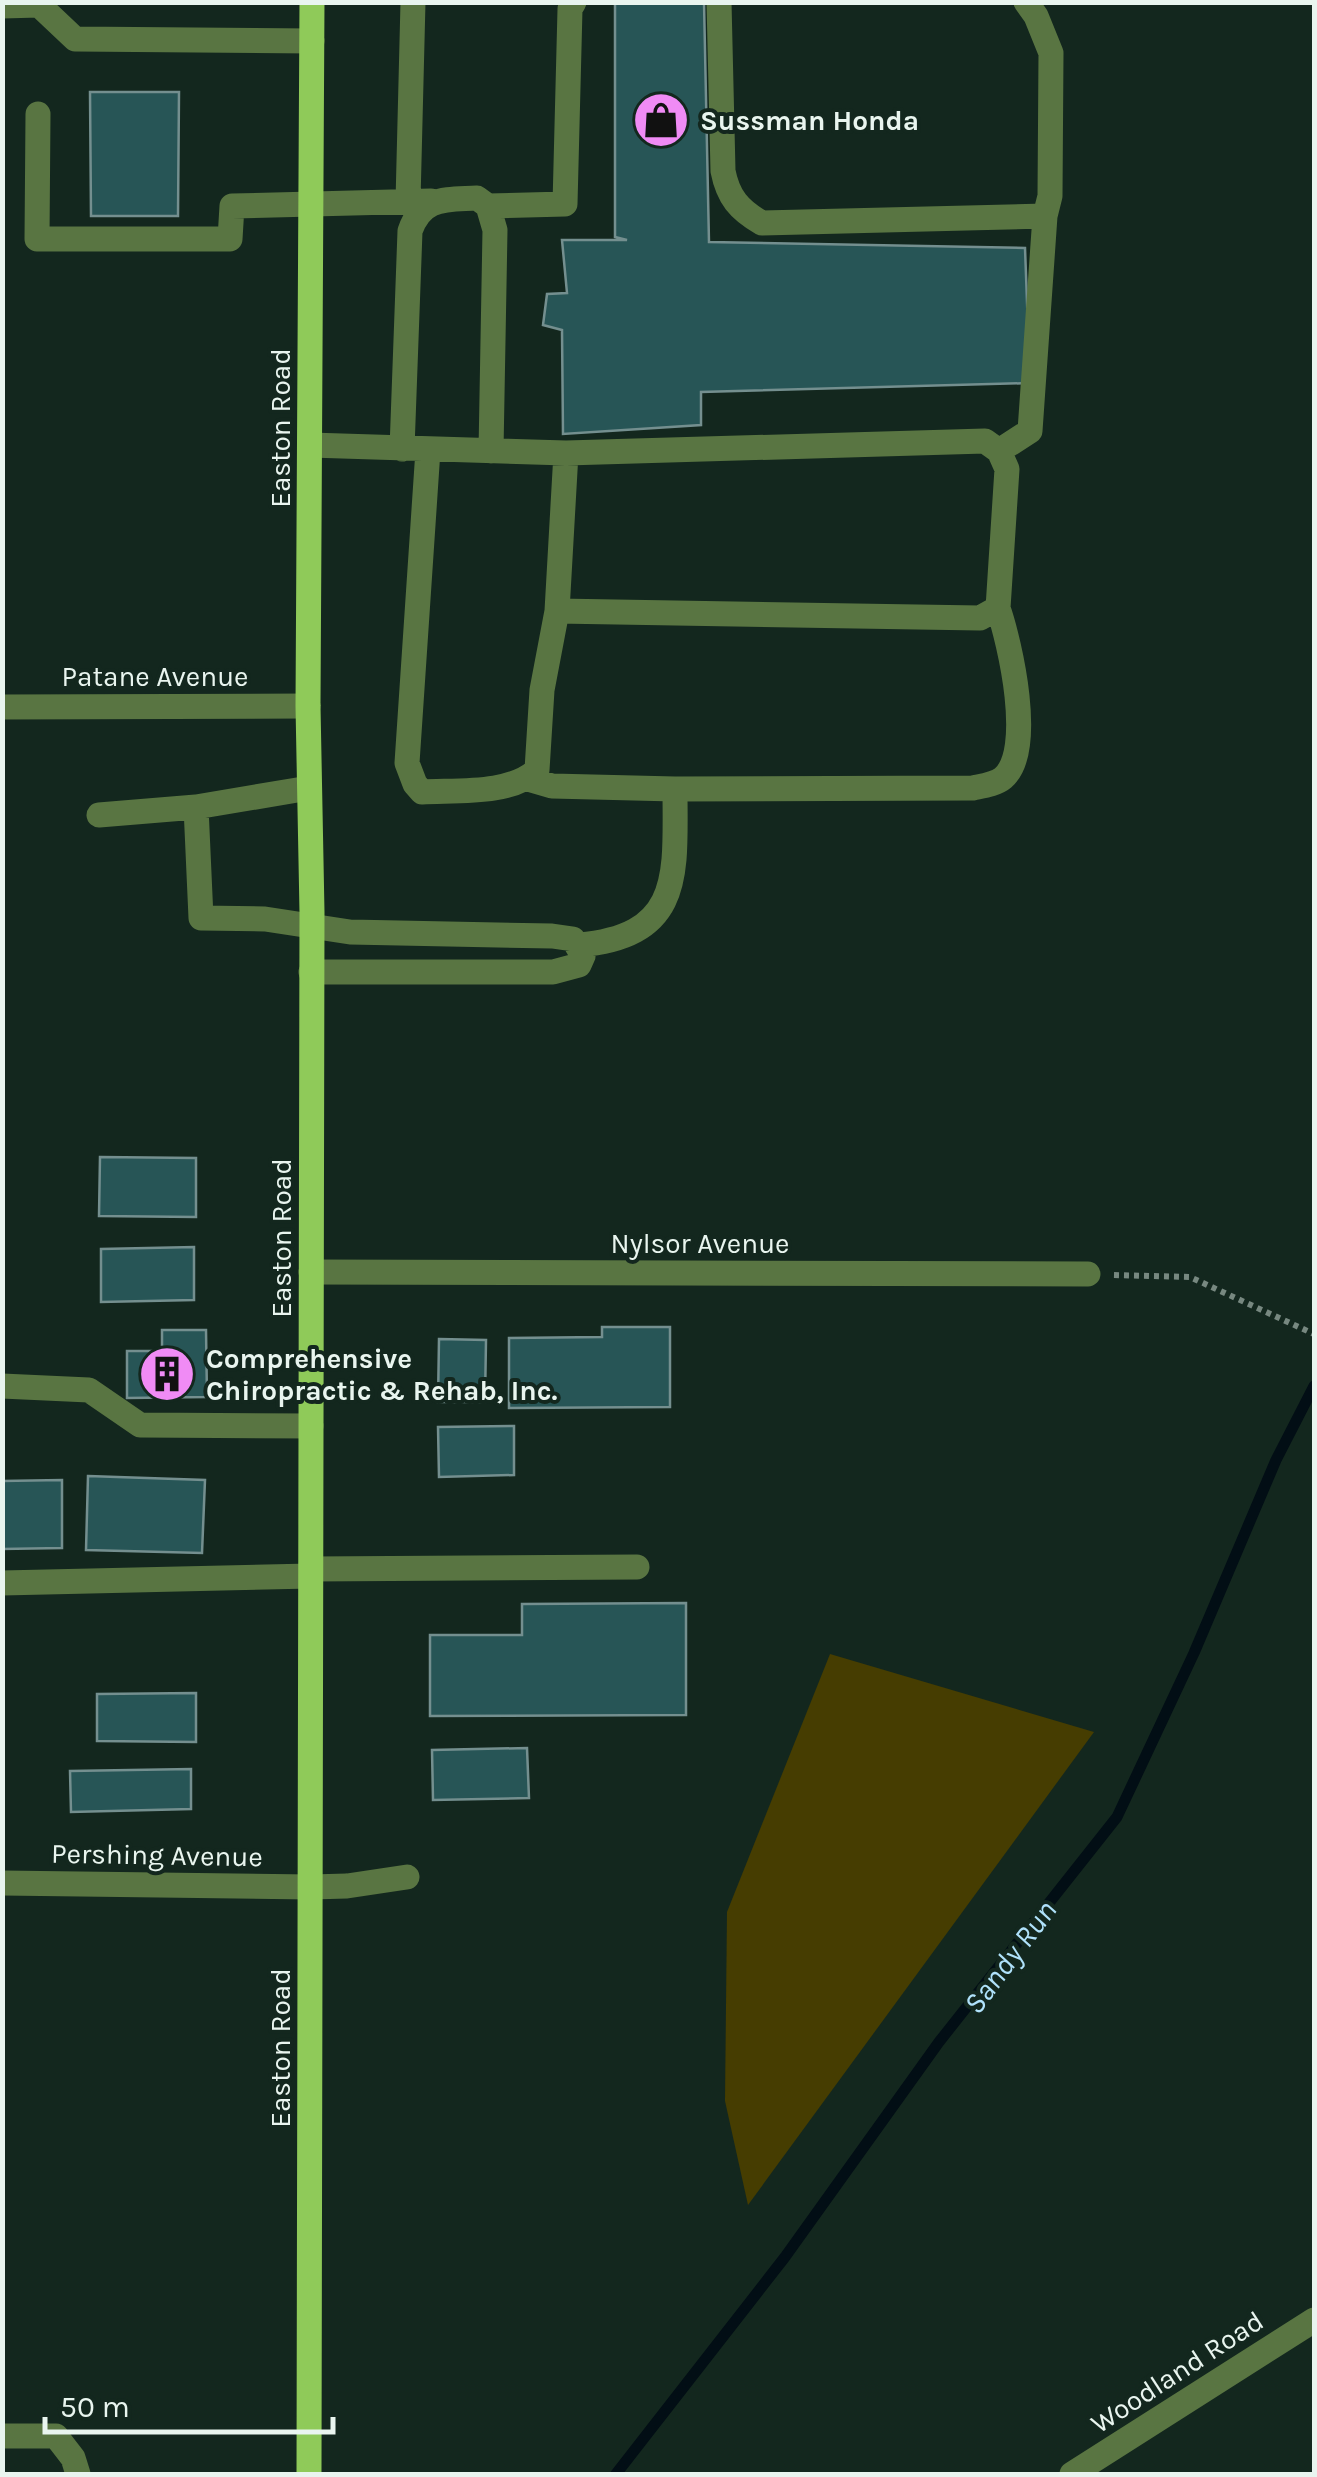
<svg xmlns="http://www.w3.org/2000/svg" width="1317" height="2477" font-family="Karla,sans-serif">
<style>
.green{fill:#463d01}
.lines{fill:none;stroke-linecap:round;stroke-linejoin:round}
.stream{stroke:#020e15;stroke-width:11}
.building{fill:#275556;stroke:#748f8f;stroke-width:2.5}
.path{stroke:#778880;stroke-width:6;stroke-dasharray:5 5;stroke-linecap:butt}
.minor{stroke:#597542;stroke-width:25}
.major{stroke:#8fca59;stroke-width:25}
.labels{text-anchor:middle;dominant-baseline:central;stroke-width:8;stroke-linejoin:round;paint-order:stroke}
.poi-label{font-size:28px;font-weight:bold;fill:#e9f5ef;stroke:#13271e;text-anchor:start}
.street-label{font-size:28px;fill:#e9f5ef;stroke:#13271e}
.water-label{font-size:30px;font-style:italic;fill:#b0e2fb;stroke:#13271e}
</style>
<rect width="100%" height="100%" fill="#13271e"/>
<!-- green -->
<path class="green" d="M830 1654 1094 1732 748 2205 725 2101 727 1912Z"/>
<g class="lines">
<!-- stream -->
<path class="stream" d="M616 2474 785 2257 939 2042 1117 1817 1194 1653 1276 1460 1314 1386"/>
</g>
<!-- building -->
<path class="building" d="M615 2H704L709 242 1025 248 1030 383 701 392V425L563 434 562 330 543 325 547 294 567 293 562 240H627L615 237Z
M90 92H179L178 216H91Z
M100 1157 196 1158V1217L99 1216Z
M194 1247V1300L101 1302V1249Z
M602 1327H670V1407L509 1408V1338L602 1337Z
M162 1330H206L207 1397 127 1398V1351H162Z
M439 1339 486 1340 485 1402H438Z
M514 1426V1475L439 1477 438 1427Z
M88 1476 205 1480 202 1553 86 1550Z
M62 1480V1548L2 1549V1481Z
M686 1603V1715L430 1716V1635H522V1604Z
M196 1693V1742L97 1741V1694Z
M527 1748 529 1798 433 1800 432 1750Z
M191 1769V1809L71 1812 70 1771Z"/>
<g class="lines">
<!-- path -->
<path class="path" d="M1114 1275 1190 1277 1314 1334"/>
<!-- minor -->
<path class="minor" d="M719 2 723 171C728 197 739 210 762 223L1045 216 1030 431 999 451
M1026 2 1036 16 1051 53 1050 196 1045 216
M2 6 39 5 75 39 312 41
M38 114 37 239H230L232 206 431 201
M408 201 413 2
M488 206 565 204 570 9 574 2
M310 445 566 453 985 441 999 451 1007 469 998 608 980 618 557 611 542 690 537 770C510 795 457 790 422 792L415 784 407 763 428 450
M402 449 410 231C422 196 446 200 477 198L488 206 495 230 491 451
M557 611 566 453
M2 707 308 706
M528 779 552 786 675 789C675 873 684 936 579 945
M309 788 196 807 201 918 265 919 350 932 552 936 573 939 583 956 579 965 553 972H311
M675 789 973 788C982 786 996 784 1003 778 1035 751 1010 643 998 608
M99 815 196 807
M311 1272 1088 1274
M2 1386 89 1390 140 1425 311 1426
M311 1569 637 1567
M2 1583 311 1576
M2 1883 311 1887 347 1886 407 1877
M2 2436H56L73 2458 78 2474
M1072 2474 1314 2320"/>
<!-- major -->
<path class="major" d="M309 2474 312 912 308 706 312 2"/>
</g>
<!-- icons -->
<defs>
<g id="shop-disc" transform="scale(2.875)"><circle r="9.5" fill="#f08bf5" stroke="#13271e"/><path d="M-5-2.5h2.3a2.7 3.5 0 0 1 5.4 0H5L5.5 6h-11ZM-1.5-2.5h3a1.5 2.3 0 0 0-3 0Z" fill="#111"/></g>
<g id="building-disc" transform="scale(2.875)"><circle r="9.5" fill="#f08bf5" stroke="#13271e"/><path d="M-4-6H4V6H1V3H-1V6H-4ZM-2.5-4.3h1.7v1.8h-1.7ZM.8-4.3h1.7v1.8H.8ZM-2.5-1h1.7V.8h-1.7ZM.8-1h1.7V.8H.8Z" fill="#111"/></g>
</defs>
<g fill-rule="evenodd">
<use href="#shop-disc" x="661" y="120"/>
<use href="#building-disc" x="167" y="1374"/>
</g>
<g class="labels">
<!-- poi labels -->
<g class="poi-label">
<text x="700" y="120">Sussman Honda</text>
<text x="206" y="1358">Comprehensive<tspan x="206" dy="32">Chiropractic &amp; Rehab, Inc.</tspan></text>
</g>
<!-- street labels -->
<g class="street-label">
<text transform="translate(280 428) rotate(-90)">Easton Road</text>
<text x="155" y="676">Patane Avenue</text>
<text transform="translate(281 1238) rotate(-90)">Easton Road</text>
<text x="700" y="1243">Nylsor Avenue</text>
<text transform="translate(157 1855) rotate(1)">Pershing Avenue</text>
<text transform="translate(280 2048) rotate(-90)">Easton Road</text>
<text transform="translate(1177 2372) rotate(-33)">Woodland Road</text>
</g>
<!-- water labels -->
<g class="water-label">
<text transform="translate(1010 1957) rotate(-53)">Sandy Run</text>
</g>
</g>
<!-- border -->
<rect width="1317" height="2477" fill="none" stroke="#e9f5ef" stroke-width="10"/>
<!-- scale -->
<path d="M45 2417v15h288v-15" fill="none" stroke="#e9f5ef" stroke-width="5"/>
<text x="60" y="2417" font-size="30" fill="#e9f5ef" stroke="#13271e" stroke-width="8" paint-order="stroke">50 m</text>
</svg>
